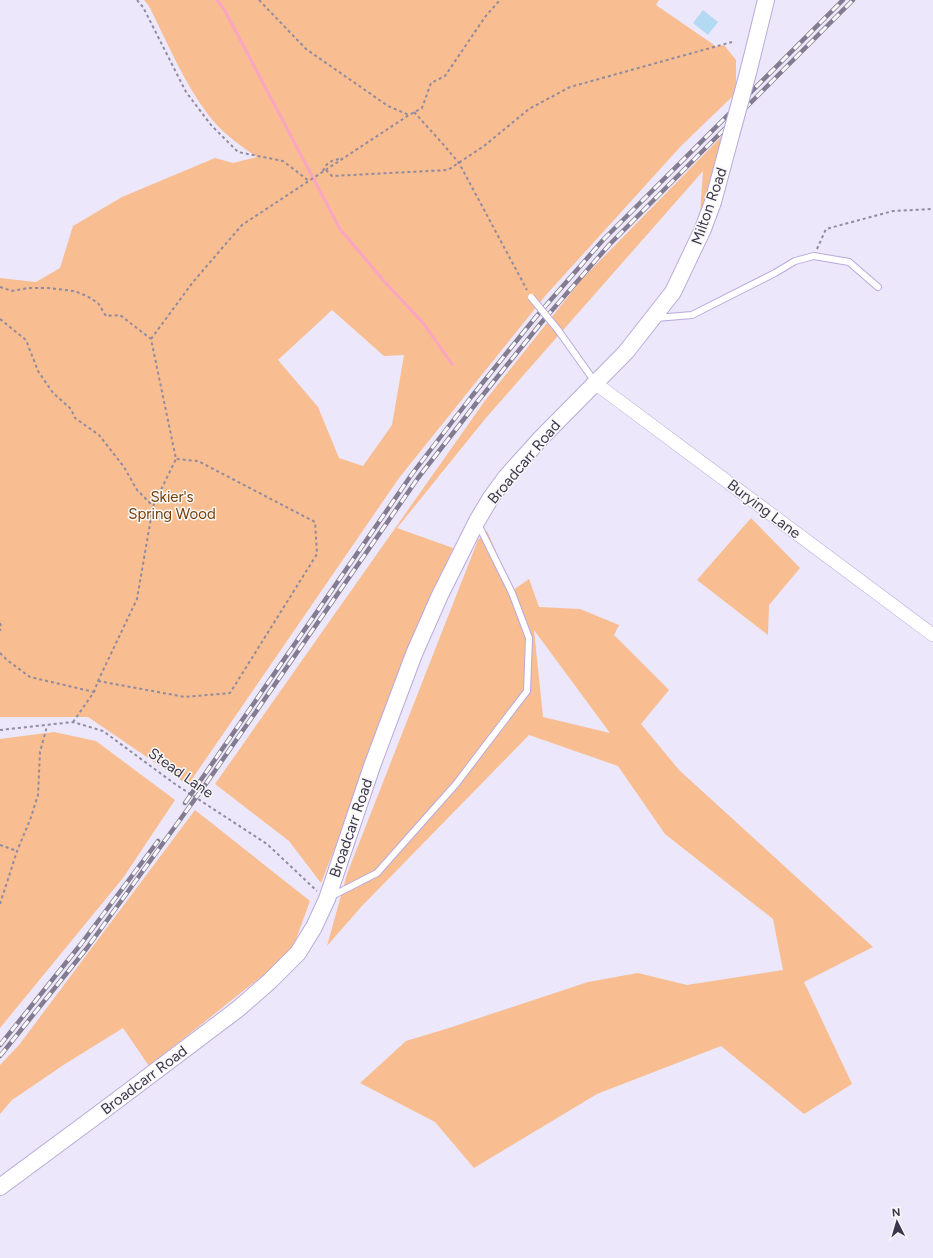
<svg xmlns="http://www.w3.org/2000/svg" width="933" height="1258" font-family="Figtree,sans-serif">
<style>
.green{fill:#f8bd90;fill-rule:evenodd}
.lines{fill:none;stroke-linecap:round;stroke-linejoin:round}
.stream{stroke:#faa5c1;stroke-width:3}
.building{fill:#b4d9f3}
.service-casing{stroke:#b9aadb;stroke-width:8}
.minor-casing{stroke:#b9aadb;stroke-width:14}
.tertiary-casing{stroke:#b9aadb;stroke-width:18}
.path{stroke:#918b9f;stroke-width:2;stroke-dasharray:3 3;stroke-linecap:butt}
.service{stroke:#fff;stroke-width:6}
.minor{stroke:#fff;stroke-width:13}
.tertiary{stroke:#fff;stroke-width:16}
.rail-casing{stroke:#837c91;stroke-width:4.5}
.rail{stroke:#f8f8f8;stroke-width:3;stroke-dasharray:9;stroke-linecap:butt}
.service-bridge-casing{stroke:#b9aadb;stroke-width:8;stroke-linecap:butt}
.tertiary-bridge-casing{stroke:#b9aadb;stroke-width:18;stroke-linecap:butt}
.service-bridge{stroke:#fff;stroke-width:6}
.tertiary-bridge{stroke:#fff;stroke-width:16}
.labels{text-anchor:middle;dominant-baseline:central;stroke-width:3;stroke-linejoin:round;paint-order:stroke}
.street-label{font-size:15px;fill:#3d364b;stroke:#f8f8f8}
.park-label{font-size:15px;fill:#753f08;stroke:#f8f8f8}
</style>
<rect width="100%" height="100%" fill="#ece7fb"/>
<!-- green -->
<path class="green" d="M144 0H659L656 5 717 47 724 45 736 60V93L681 146 546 295 399 478 188 785 88 717H0V278L36 282 60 268 73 226 122 197 215 158 233 163 257 157C242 147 227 136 215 123 188 92 167 42 149 6ZM332 310 384 356 404 355 392 425 363 466 339 458 318 407 278 360Z
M724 134 700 214 703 171 485 419 397 528 453 548 321 883 289 841 215 784 484 402 582 279Z
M751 518 800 568 769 605 768 635 697 580Z
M487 531 513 590 529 579 539 607 580 609 619 625 614 635 669 690 641 724 679 770 873 947 804 982 852 1084 804 1114 721 1046 597 1094 474 1168 435 1122 360 1083 406 1041 449 1028 588 982 638 973 687 985 783 970 773 919 665 834 618 766 529 735 361 907 327 946 347 874 478 540ZM534 630 610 733 543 717Z
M54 732 96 741 175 800 123 878 0 1028V739Z
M195 810 310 901 291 953 149 1066 123 1028 65 1064 12 1100 0 1114V1065L19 1045Z"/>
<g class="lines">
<!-- stream -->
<path class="stream" d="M217 0 224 9 340 229 384 281 424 324 452 364"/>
</g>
<!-- building -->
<path class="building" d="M703 10 718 22 708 35 693 23Z"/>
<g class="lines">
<!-- service casing -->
<g class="service-casing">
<path id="service" d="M656 318 692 315 775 273 795 261 814 256 849 262 878 287
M558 330 595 382
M330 897 377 873 456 784 527 691 529 638 512 593 478 524"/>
</g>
<!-- minor casing -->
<g class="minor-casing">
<path id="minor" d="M595 383 933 635"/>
</g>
<!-- tertiary casing -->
<g class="tertiary-casing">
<path id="tertiary" d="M748 73 766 0
M0 1187 100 1113 238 1009 270 981 298 953 314 927 327 899 372 766 414 654 440 595 477 521 490 499 506 477 542 437 626 352 673 292 703 229 713 202 731 135"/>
</g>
<!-- path -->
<path class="path" d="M137 0 143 7 186 92 211 125 238 152 283 161 309 181
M259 0 306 49 388 106 409 115
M414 112 442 143 459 163 527 290
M326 170 332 176 448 170 484 146 529 109 570 87 732 42
M323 171C327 161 332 161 342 158
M817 249 826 229 893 211 933 209
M0 287 12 291 28 288H48L74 291 87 296 98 303 106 316 120 315 151 339 176 459 153 506 137 599 98 681 94 692 73 722
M0 319 26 340 38 371 53 393 71 409 75 418 99 435 124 467 137 490 153 506
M151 339 193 282 242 225 409 115 422 108 431 83 445 76 485 17 500 0
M0 623 1 626 0 631
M0 653 7 660 30 677 94 692
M98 681 185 697 230 693 317 554 315 522 198 461 176 459
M0 730 73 722 103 731 175 784 267 844 317 891
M0 845 17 851
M0 904 17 851 30 820 38 795 40 752 47 726"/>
<!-- service -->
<use href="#service" class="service"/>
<!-- minor -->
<use href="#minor" class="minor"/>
<!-- tertiary -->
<use href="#tertiary" class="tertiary"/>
<!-- rail casing -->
<g class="rail-casing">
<path id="rail" d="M185 803 412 474 472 396 535 318 603 240 843 0
M0 1045 81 944 158 841
M0 1056 87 948 203 788 418 478 478 401 541 323 609 245 853 0"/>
</g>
<!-- rail -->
<use href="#rail" class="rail"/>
<!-- service-bridge casing -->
<g class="service-bridge-casing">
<path id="service-bridge" d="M531 297 558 330"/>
</g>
<!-- tertiary-bridge casing -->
<g class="tertiary-bridge-casing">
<path id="tertiary-bridge" d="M731 135 748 73"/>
</g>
<!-- service-bridge -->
<use href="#service-bridge" class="service-bridge"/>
<!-- tertiary-bridge -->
<use href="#tertiary-bridge" class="tertiary-bridge"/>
</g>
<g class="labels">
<!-- street labels -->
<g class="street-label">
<text transform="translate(709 206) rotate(-71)">Milton Road</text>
<text transform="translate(524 462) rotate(-50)">Broadcarr Road</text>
<text transform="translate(764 509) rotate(37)">Burying Lane</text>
<text transform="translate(181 773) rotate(35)">Stead Lane</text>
<text transform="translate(351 828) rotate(-71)">Broadcarr Road</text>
<text transform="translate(144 1080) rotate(-37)">Broadcarr Road</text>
</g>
<!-- park labels -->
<g class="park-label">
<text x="172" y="497">Skier's<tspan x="172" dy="17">Spring Wood</tspan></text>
</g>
</g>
<!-- north arrow -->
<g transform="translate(897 1222) rotate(355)" stroke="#f8f8f8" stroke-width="3" paint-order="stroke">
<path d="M0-3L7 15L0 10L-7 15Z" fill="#3d364b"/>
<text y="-6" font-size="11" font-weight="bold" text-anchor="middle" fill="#3d364b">N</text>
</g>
</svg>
